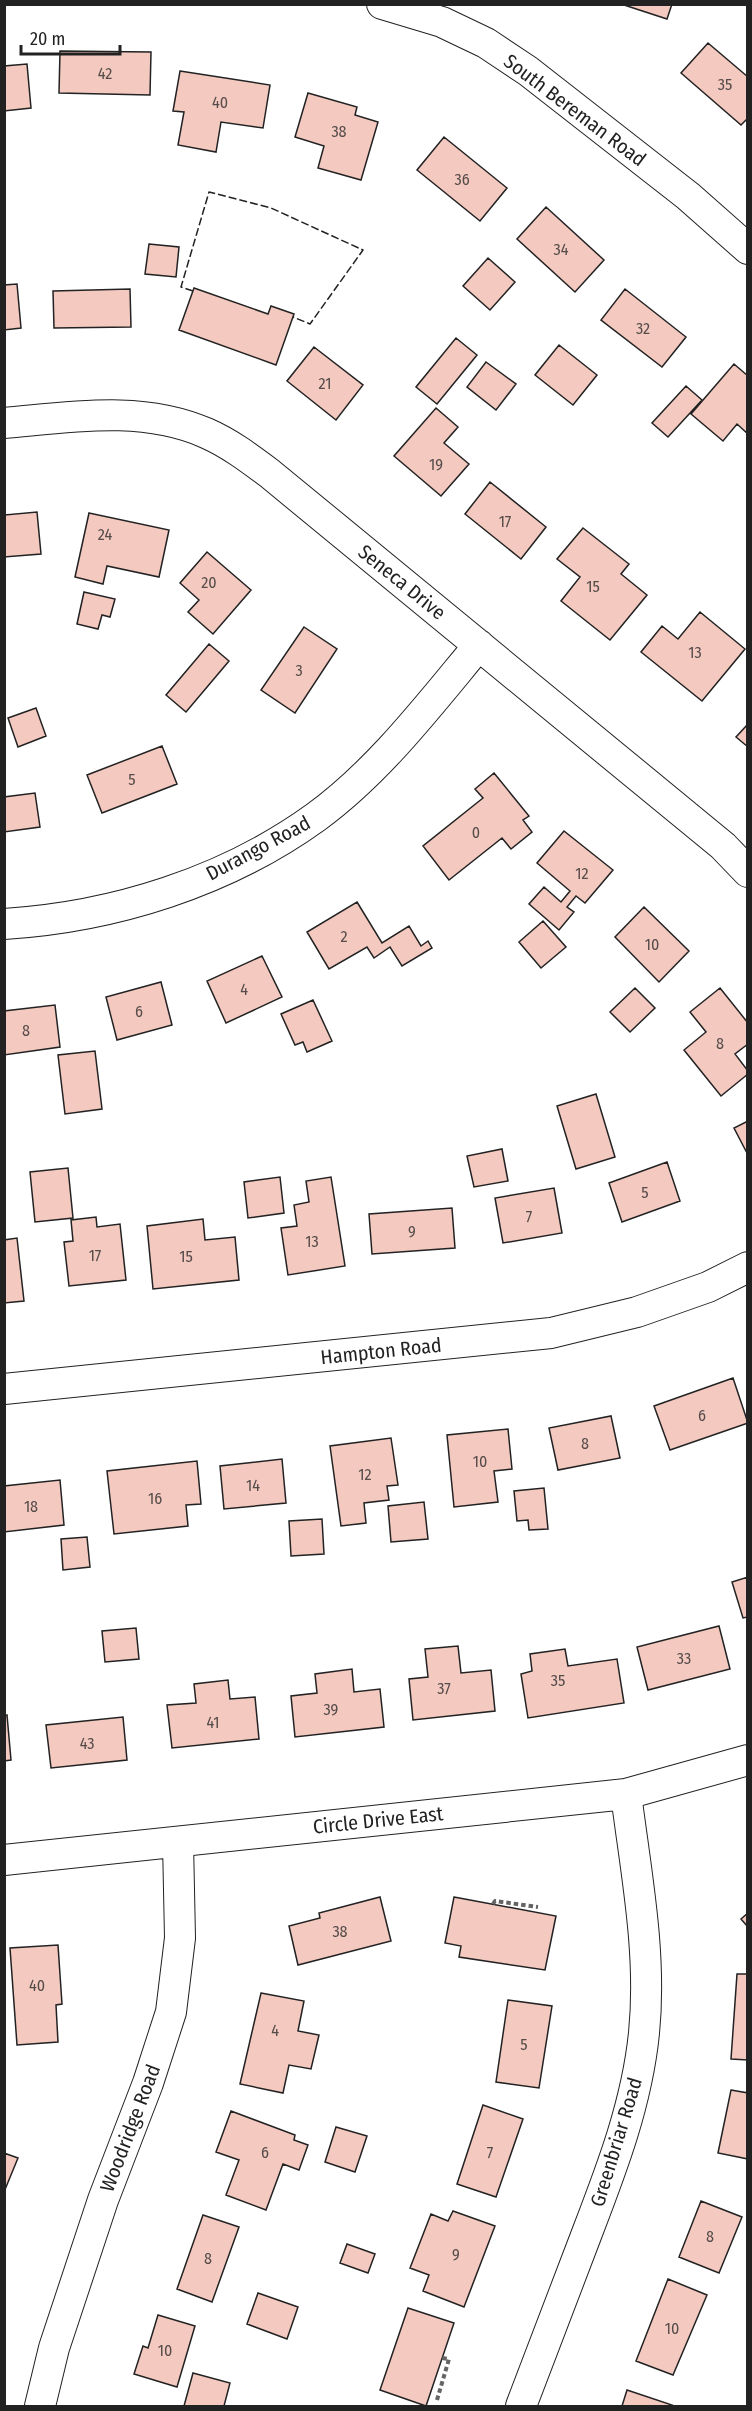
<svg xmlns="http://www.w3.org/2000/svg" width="752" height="2411" font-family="'Fira Sans Condensed',sans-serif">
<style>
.building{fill:#f3c9c0;stroke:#222;stroke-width:1.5}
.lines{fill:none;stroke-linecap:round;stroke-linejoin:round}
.street-casing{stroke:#222;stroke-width:32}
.path{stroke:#646464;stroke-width:4;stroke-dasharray:4.5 3;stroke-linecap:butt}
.street{stroke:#fff;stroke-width:30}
.fence{stroke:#222;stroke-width:1.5;stroke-dasharray:8 3;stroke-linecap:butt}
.labels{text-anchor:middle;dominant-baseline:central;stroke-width:4.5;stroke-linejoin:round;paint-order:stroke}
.number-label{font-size:16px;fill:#564c4a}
.street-label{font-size:20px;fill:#222;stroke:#fff}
</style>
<rect width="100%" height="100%" fill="#fff"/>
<!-- building -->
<path class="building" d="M621 4H672L667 19Z
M708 43 748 77V118L741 125 681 73Z
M60 51 151 52 150 95 59 93Z
M27 64 31 108 4 111V66Z
M180 71 270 85 263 128 221 122 216 152 178 145 184 112 173 111Z
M308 93 357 107 355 115 378 122 361 180 318 168 324 146 295 137Z
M444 137 507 188 480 221 417 170Z
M546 207 604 260 575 292 517 239Z
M149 244 179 247 176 277 145 274Z
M488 258 515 282 490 310 463 286Z
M17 284 21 328 4 330V285Z
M194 288 268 314 271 306 294 314 276 365 179 330Z
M130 289 131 327 54 328 53 291Z
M625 289 686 337 662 367 601 320Z
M456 338 477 355 437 404 416 387Z
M559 345 597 375 573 405 535 375Z
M314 347 363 385 336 420 287 381Z
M486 362 516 384 496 410 467 387Z
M734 364 748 376V434L737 424 723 441 691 414Z
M686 386 702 400 668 437 652 423Z
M436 408 458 427 444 443 469 464 441 496 394 456Z
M490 482 546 527 521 559 465 514Z
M4 509 5 515 37 512 41 554 4 557Z
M89 513 169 530 159 577 107 566 103 584 75 577Z
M583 528 629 564 621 574 647 595 610 640 561 601 580 577 557 559Z
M207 552 251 590 213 634 188 612 199 600 180 583Z
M84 592 115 599 110 617 102 615 98 629 77 624Z
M700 612 745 649 702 701 641 652 662 626 678 639Z
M304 627 337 649 295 713 261 690Z
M209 644 229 661 186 712 166 695Z
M36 708 46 736 18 747 8 718Z
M748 724V747L736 737Z
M162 746 177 784 102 813 87 775Z
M494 773 529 816 523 820 532 832 511 849 502 838 449 880 423 846 483 798 475 789Z
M35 793 40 827 4 832V797Z
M564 831 613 870 585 903 576 896 567 907 574 912 559 930 529 904 544 887 561 902 570 891 537 863Z
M357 902 382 943 409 926 421 946 428 941 432 948 402 966 390 947 374 958 367 947 329 969 307 932Z
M644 907 689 951 659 982 615 937Z
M543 921 566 947 541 968 519 942Z
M262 956 282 997 226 1023 207 981Z
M161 982 172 1025 117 1040 106 997Z
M635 988 655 1008 630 1032 610 1012Z
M720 988 748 1023V1044L735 1054 748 1071V1074L721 1096 684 1050 706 1032 690 1012Z
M313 1000 332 1041 307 1052 303 1042 295 1045 281 1014Z
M55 1005 60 1047 4 1055V1011Z
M95 1051 102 1109 65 1114 58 1055Z
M596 1094 615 1157 576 1169 557 1106Z
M748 1121V1155L734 1128Z
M502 1149 508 1181 474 1187 467 1156Z
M667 1162 680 1201 622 1222 609 1183Z
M68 1168 73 1218 35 1222 30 1172Z
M280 1177 284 1213 248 1218 244 1182Z
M331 1177 345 1266 288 1275 281 1228 297 1226 294 1205 309 1202 306 1181Z
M554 1188 562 1233 503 1243 495 1198Z
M452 1208 455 1248 372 1254 369 1214Z
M96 1217 97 1227 120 1224 126 1280 69 1286 64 1242 73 1241 71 1220Z
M203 1219 205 1240 235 1237 239 1280 153 1289 147 1226Z
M17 1238 24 1301 4 1303V1240Z
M733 1378 748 1423 670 1450 654 1406Z
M611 1416 620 1458 558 1470 549 1428Z
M508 1429 512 1469 494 1471 498 1502 454 1507 447 1435Z
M391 1438 398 1485 387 1486 389 1500 364 1503 366 1523 341 1526 330 1446Z
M282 1459 286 1503 224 1509 220 1466Z
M197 1461 201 1504 186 1505 188 1526 114 1534 107 1471Z
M60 1480 64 1525 4 1532V1486Z
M544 1488 548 1529 529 1530 528 1520 517 1521 514 1491Z
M424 1502 428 1539 391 1542 388 1506Z
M322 1519 324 1554 291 1556 289 1521Z
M87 1537 90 1567 63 1570 61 1539Z
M748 1577V1617L743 1618 732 1582Z
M719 1626 730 1669 648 1690 637 1647Z
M136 1628 139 1659 105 1662 102 1631Z
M458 1646 461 1673 491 1670 495 1711 413 1720 409 1679 428 1677 425 1649Z
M565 1649 568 1666 617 1659 624 1703 528 1718 521 1674 532 1671 530 1654Z
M352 1669 354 1692 380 1689 384 1727 295 1737 291 1696 317 1693 315 1674Z
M228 1680 230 1699 255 1697 259 1739 172 1748 167 1705 196 1703 194 1684Z
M7 1715 11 1760 4 1761V1716Z
M123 1717 127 1760 51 1768 46 1725Z
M380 1897 391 1941 298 1965 289 1926 320 1918 319 1913Z
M454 1897 556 1916 545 1970 459 1957 461 1946 445 1943Z
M748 1913V1927L741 1919Z
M58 1945 62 2004 56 2005 58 2042 17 2045 10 1948Z
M737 1974H748V2060L731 2059Z
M261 1993 304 2001 298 2031 319 2035 311 2069 289 2065 283 2093 240 2084Z
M508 2000 552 2006 539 2088 496 2082Z
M731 2090 748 2093V2159L718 2153Z
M483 2105 523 2119 496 2197 457 2184Z
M231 2111 295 2135 294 2140 308 2145 299 2170 283 2164 266 2210 226 2195 239 2160 216 2152Z
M336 2127 367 2136 355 2172 325 2162Z
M4 2153 18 2158 4 2192Z
M701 2201 742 2217 719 2273 679 2257Z
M453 2211 495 2226 464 2307 423 2291 429 2275 410 2268 431 2214 448 2221Z
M203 2215 239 2227 212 2302 177 2289Z
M347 2244 375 2254 368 2273 340 2263Z
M668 2279 707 2295 673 2375 636 2361Z
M258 2293 298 2307 287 2339 247 2324Z
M408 2308 454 2323 426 2406 380 2390Z
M158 2315 195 2326 177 2387 134 2374 143 2346 148 2348Z
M193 2373 230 2383 224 2406H184Z
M627 2390 672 2405 671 2406H622Z"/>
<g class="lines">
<!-- street casing -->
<g class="street-casing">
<path id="street" d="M382 4 442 22 486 43 528 71 688 196 748 249
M4 423C72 417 142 405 206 433 229 443 249 458 269 473L723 846 748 872
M4 924C114 917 226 882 316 817 379 771 429 705 479 645
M4 1389 551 1333 637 1312 708 1287 748 1267
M4 1860 626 1794 748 1760
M40 2406 54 2348 103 2200 148 2083 171 2012 180 1938 178 1842
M521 2406C543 2349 565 2291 587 2233 612 2168 637 2103 644 2033 652 1953 636 1873 626 1794"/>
</g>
<!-- path -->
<path class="path" d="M493 1904 495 1901 538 1907
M437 2400 449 2359 442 2358"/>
<!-- street -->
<use href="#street" class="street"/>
<!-- fence -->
<path class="fence" d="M193 291 181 287 209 192 271 208 363 250 310 324 293 317"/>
</g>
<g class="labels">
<!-- number labels -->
<g class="number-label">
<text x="105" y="73">42</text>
<text x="725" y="84">35</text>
<text x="220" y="102">40</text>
<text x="339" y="131">38</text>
<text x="462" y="179">36</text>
<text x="561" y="249">34</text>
<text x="643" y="328">32</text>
<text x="325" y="383">21</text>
<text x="436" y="464">19</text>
<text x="505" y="521">17</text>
<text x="105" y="534">24</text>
<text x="209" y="582">20</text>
<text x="593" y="586">15</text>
<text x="695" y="652">13</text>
<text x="299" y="670">3</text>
<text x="132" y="779">5</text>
<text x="476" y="832">0</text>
<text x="582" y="873">12</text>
<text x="344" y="936">2</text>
<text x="652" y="944">10</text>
<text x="244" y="989">4</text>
<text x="139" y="1011">6</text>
<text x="26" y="1030">8</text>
<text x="720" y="1043">8</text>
<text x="645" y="1192">5</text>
<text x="529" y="1216">7</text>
<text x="412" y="1231">9</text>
<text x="312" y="1241">13</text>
<text x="95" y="1255">17</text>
<text x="186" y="1256">15</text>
<text x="702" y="1415">6</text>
<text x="585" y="1443">8</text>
<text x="480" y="1461">10</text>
<text x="365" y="1474">12</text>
<text x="253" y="1485">14</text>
<text x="155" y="1498">16</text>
<text x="31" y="1506">18</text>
<text x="684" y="1658">33</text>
<text x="558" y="1680">35</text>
<text x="444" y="1688">37</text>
<text x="331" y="1709">39</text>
<text x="213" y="1722">41</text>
<text x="87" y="1743">43</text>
<text x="340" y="1931">38</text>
<text x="37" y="1985">40</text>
<text x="275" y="2030">4</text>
<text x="524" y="2044">5</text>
<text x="265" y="2152">6</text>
<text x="490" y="2152">7</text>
<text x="710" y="2236">8</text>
<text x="456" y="2254">9</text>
<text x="208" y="2258">8</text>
<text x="672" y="2328">10</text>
<text x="165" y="2350">10</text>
</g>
<!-- street labels -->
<g class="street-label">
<text transform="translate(575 110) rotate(37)">South Bereman Road</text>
<text transform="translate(402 582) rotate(39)">Seneca Drive</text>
<text transform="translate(258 848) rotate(-28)">Durango Road</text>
<text transform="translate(381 1351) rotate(-6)">Hampton Road</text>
<text transform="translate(378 1820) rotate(-6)">Circle Drive East</text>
<text transform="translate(130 2128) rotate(-69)">Woodridge Road</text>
<text transform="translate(616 2142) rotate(-73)">Greenbriar Road</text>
</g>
</g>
<!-- border -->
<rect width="752" height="2411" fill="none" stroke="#222222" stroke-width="12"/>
<!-- scale -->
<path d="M21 45v9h99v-9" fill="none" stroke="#222222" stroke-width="3"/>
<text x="30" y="45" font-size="18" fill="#222222" stroke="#ffffff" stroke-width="4.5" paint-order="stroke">20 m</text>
</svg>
